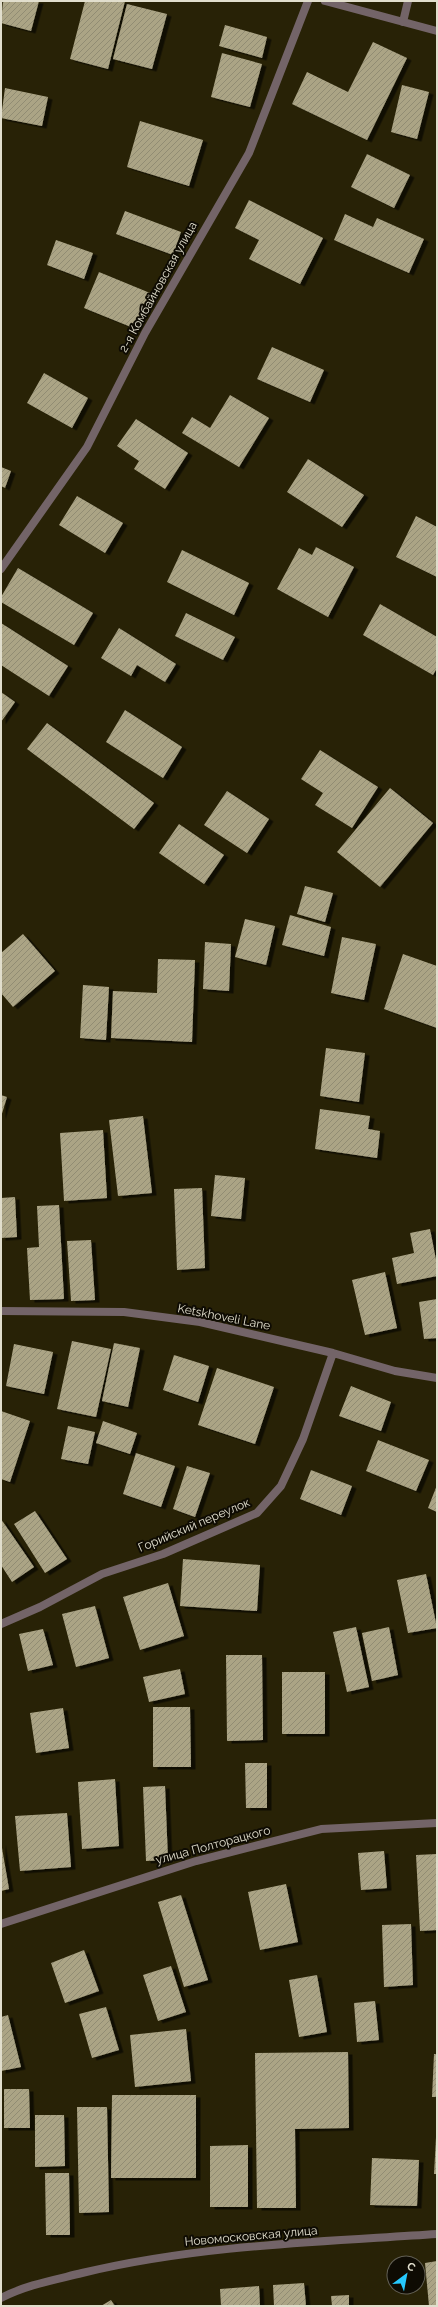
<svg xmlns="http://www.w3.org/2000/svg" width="438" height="2307" font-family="Raleway,sans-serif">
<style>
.building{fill:url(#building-hatch);filter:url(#shadow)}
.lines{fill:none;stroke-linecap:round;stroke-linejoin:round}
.street{stroke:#736468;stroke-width:8}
.labels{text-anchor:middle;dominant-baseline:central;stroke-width:4;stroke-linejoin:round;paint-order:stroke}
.street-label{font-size:12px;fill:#e1decd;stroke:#0e0b03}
</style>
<defs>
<pattern id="building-hatch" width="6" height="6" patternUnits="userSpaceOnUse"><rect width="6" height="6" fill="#aba485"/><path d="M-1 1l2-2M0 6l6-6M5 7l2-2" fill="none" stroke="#918c73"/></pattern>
<filter id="shadow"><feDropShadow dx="4.5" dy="2.5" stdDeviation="0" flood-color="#0009"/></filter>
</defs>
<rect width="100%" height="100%" fill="#282206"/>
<!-- building -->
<path class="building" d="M3 1H39L31 31 1 23Z
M85 1H125L108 69 70 59Z
M127 4 167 14 152 69 113 59Z
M225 25 267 37 262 58 219 46Z
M373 42 407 58 367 140 292 104 307 72 348 92Z
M222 53 262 64 250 107 211 97Z
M402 85 429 92 417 139 391 132Z
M5 88 48 97 42 126 1 118Z
M140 121 203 140 189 186 127 167Z
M367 154 410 175 394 208 351 187Z
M249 200 323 238 300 284 249 259 259 240 235 228Z
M125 211 181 232 173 255 116 234Z
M345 214 373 227 377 218 424 239 409 273 334 240Z
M56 240 93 253 84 279 47 265Z
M99 272 150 293 136 329 84 308Z
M272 347 324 370 310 402 257 379Z
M44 373 88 398 72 428 27 403Z
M230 395 269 418 239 467 182 433 192 417 210 428Z
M136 419 188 453 165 489 134 469 139 461 117 446Z
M308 459 364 495 342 527 287 492Z
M1 467 11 471 5 488 1 486Z
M77 496 123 523 105 553 59 525Z
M416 516 437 527V577L396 557Z
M316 547 354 567 328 617 277 589 299 548 312 555Z
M182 550 249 583 234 615 167 582Z
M18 568 93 613 74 645 1 602V597Z
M380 604 437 637V668L433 675 363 635Z
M186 613 235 637 223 660 175 636Z
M1 623 68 666 49 696 1 665Z
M119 628 176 664 165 682 137 665 131 676 101 658Z
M1 692 15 702 1 722Z
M125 710 182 747 163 778 106 742Z
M47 723 154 803 134 829 27 749Z
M320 750 378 787 352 828 315 805 323 793 301 779Z
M390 788 433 823 380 887 337 852Z
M227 791 269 819 247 853 204 825Z
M179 824 224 855 204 884 159 853Z
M305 886 333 893 325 922 297 914Z
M290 915 331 927 324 956 282 945Z
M245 919 275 926 266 965 235 957Z
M23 934 55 971 13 1007 1 993V953Z
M342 937 376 944 364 1000 331 993Z
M205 942 231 944 229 991 203 989Z
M403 954 437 966V1028L384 1009Z
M158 959 195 960 192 1042 111 1038 113 991 157 993Z
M83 985 109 987 106 1040 80 1038Z
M326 1048 365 1053 359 1102 320 1096Z
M1 1095 7 1097 1 1117Z
M320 1109 370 1116 368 1129 380 1131 377 1158 315 1149Z
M143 1116 152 1193 118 1196 109 1120Z
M103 1130 107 1198 64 1201 60 1133Z
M215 1175 245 1178 241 1219 211 1216Z
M202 1188 205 1268 177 1270 174 1189Z
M15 1197 17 1237 1 1238V1198Z
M59 1205 64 1299 30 1300 27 1248 39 1247 37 1206Z
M430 1229 437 1265V1276L397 1284 392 1258 414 1253 410 1233Z
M91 1240 95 1300 71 1301 67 1241Z
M385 1272 397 1328 365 1335 352 1280Z
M437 1299V1338L424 1339 419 1302Z
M72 1341 111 1349 96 1417 57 1409Z
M114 1343 140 1348 128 1407 102 1401Z
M14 1344 53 1352 44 1394 6 1386Z
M174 1355 209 1366 198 1402 163 1390Z
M217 1368 274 1387 255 1444 198 1425Z
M351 1386 391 1402 381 1431 339 1416Z
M1 1411 30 1421 10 1482 1 1479Z
M103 1421 137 1433 130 1454 96 1443Z
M68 1426 95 1432 88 1464 61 1459Z
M378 1440 429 1460 416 1491 366 1471Z
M136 1453 175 1466 161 1507 123 1494Z
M187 1466 210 1473 195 1517 173 1509Z
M311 1470 352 1486 341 1515 300 1499Z
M437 1485V1512L428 1508Z
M35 1511 67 1559 45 1573 14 1524Z
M1 1519 34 1567 12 1582 1 1565Z
M183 1559 260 1565 257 1611 180 1606Z
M426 1574 437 1628 408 1633 397 1580Z
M168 1583 184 1636 140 1650 123 1597Z
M95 1606 109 1658 76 1667 62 1614Z
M356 1627 369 1687 347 1692 333 1632Z
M389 1627 398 1675 372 1681 362 1633Z
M43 1629 53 1665 28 1671 19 1634Z
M226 1655H262L263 1740 227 1741Z
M180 1669 185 1694 149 1702 143 1677Z
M282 1672H325V1734H282Z
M153 1707H190L191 1767H153Z
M63 1708 69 1748 36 1753 30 1713Z
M245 1763H267V1808H246Z
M115 1779 119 1846 82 1849 78 1782Z
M165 1786 168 1860 146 1861 143 1787Z
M67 1813 71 1867 20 1871 15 1816Z
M1 1842 9 1889 1 1891Z
M384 1851 387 1888 361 1890 358 1853Z
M437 1854V1930L420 1931 416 1855Z
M286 1884 298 1942 260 1950 248 1892Z
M181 1895 208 1980 184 1987 158 1902Z
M411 1924 413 1985 384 1987 382 1925Z
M84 1950 99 1991 65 2003 51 1963Z
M171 1966 186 2012 158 2021 143 1975Z
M317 1975 327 2032 299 2037 289 1980Z
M375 2001 379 2040 357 2042 354 2003Z
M106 2007 119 2050 92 2058 79 2014Z
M8 2015 21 2067 1 2071V2017Z
M186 2029 191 2081 135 2087 130 2035Z
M348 2052 349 2128 295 2129 296 2208H257L255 2053Z
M434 2054H437V2097H432Z
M4 2089H29L30 2128H4Z
M112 2095H196V2178H111Z
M77 2107H107L109 2212 79 2213Z
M35 2115H64L65 2166 35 2167Z
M436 2137H437V2174H434Z
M248 2145V2207H210V2146Z
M372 2158 419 2160 417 2206 370 2205Z
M45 2173H69L70 2235H46Z
M437 2261V2306H429L425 2263Z
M304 2283 306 2306H274L273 2285Z
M259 2286 260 2306H221L220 2289Z
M349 2295V2306H332L331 2296Z
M111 2300 115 2306H101Z"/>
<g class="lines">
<!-- street -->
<path class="street" d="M325 1 437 31
M403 22 408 1
M1 569 87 447 145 333 249 153 308 1
M1 1311 124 1312 200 1322 333 1353 395 1371 437 1378
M1 1624 40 1607 102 1574 163 1554 257 1513 281 1486 303 1439 333 1353
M1 1924 196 1861 321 1829 437 1823
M1 2298C26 2285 54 2280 82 2273 198 2245 318 2242 437 2234"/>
</g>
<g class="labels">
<!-- street labels -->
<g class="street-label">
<text transform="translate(158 287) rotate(-61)">2-я Комбайновская улица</text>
<text transform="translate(224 1317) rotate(11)">Ketskhoveli Lane</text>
<text transform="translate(194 1525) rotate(-23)">Горийский переулок</text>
<text transform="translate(213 1845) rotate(-15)">улица Полторацкого</text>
<text transform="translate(251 2236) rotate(-5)">Новомосковская улица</text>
</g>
</g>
<!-- border -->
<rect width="438" height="2307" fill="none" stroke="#e1decd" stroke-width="4"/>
<!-- north arrow -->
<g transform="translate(406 2275) rotate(32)"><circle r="19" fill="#0e0b03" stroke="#625f54"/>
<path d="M0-3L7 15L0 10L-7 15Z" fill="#26c9fe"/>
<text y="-6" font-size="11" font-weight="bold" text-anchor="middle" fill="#e1decd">С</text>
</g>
</svg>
